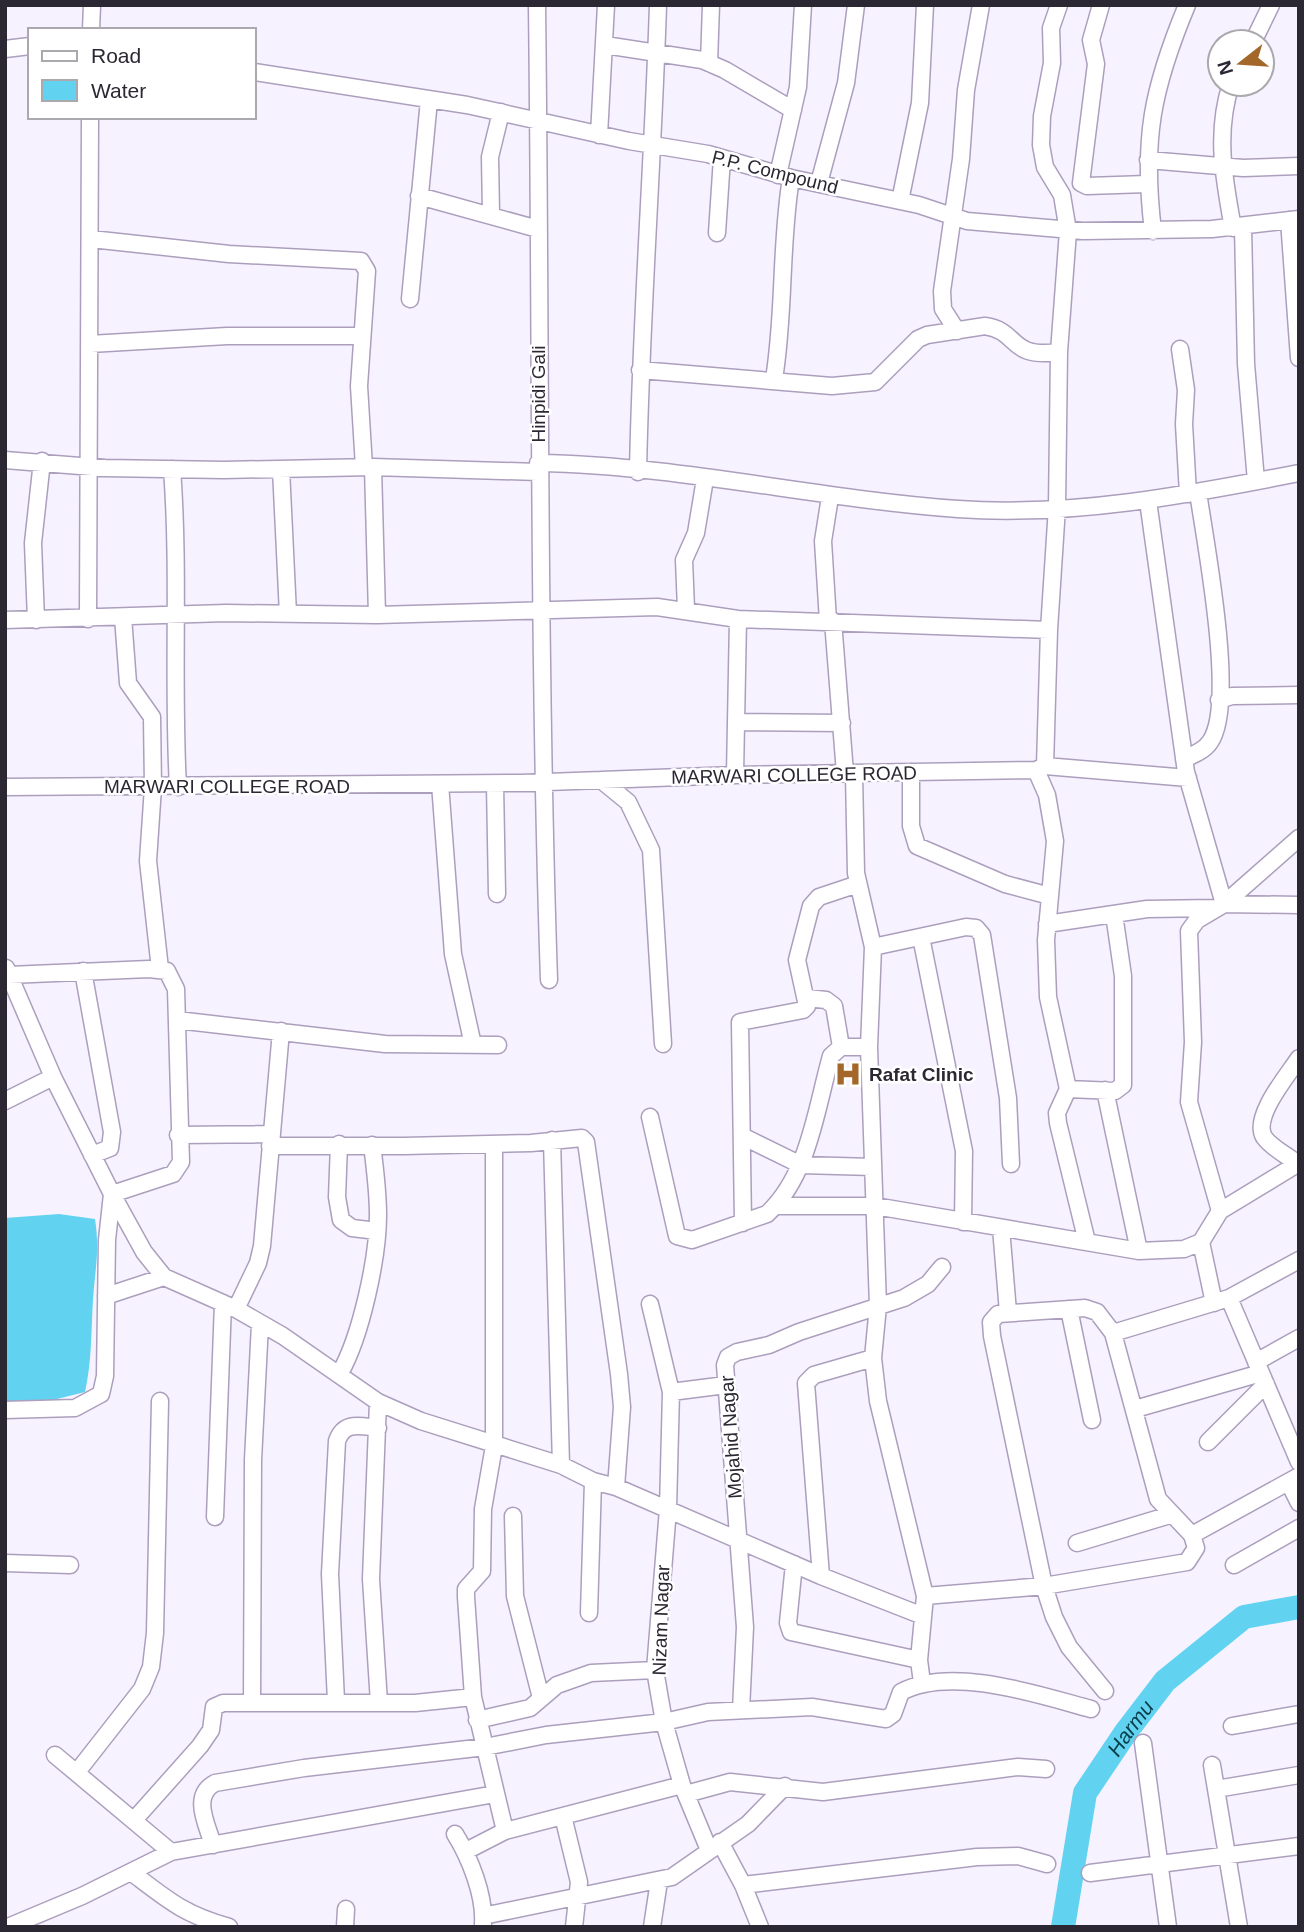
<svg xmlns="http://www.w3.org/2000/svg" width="1304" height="1932" font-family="Helvetica,sans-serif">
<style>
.water{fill:#61d3f1}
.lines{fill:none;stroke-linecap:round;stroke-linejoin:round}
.river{stroke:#61d3f1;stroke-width:24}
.street-casing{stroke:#ac9fbd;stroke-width:19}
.street{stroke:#fff;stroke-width:16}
.labels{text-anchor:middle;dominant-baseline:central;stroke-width:5;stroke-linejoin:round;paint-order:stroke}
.street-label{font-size:19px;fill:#2c2833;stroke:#fff}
.poi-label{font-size:19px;font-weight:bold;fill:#2c2833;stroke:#fff;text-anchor:start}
.water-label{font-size:21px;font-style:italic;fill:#093f4b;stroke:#fff}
</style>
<rect width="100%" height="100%" fill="#f7f2ff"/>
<!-- water -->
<path class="water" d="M59 1214 95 1219C100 1251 95 1269 93 1300 91 1332 92 1361 85 1392L33 1405 5 1401V1218Z"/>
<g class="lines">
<!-- river -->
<path class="river" id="s1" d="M1063 1927 1085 1793 1126 1732 1165 1681 1244 1617 1299 1607"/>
<!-- street casing -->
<g class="street-casing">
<path id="street" d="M537 5C541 330 538 655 549 980
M1101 5 1091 40 1096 64 1081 183 1087 186 1147 184
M91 30 92 5
M1253 42 1271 5
M605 45 702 60 725 70 793 110
M5 49 30 46
M709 63 711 5
M254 72 467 105 629 141 708 154 791 178 919 205 967 221 1083 231 1212 229 1299 219
M1231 84C1215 133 1224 179 1233 228
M599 135 606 5
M1148 160 1243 168 1299 166
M778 175 798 87 803 5
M819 183 846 83 856 5
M419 196 538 229
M900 201 920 103 925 5
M491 214 490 157 501 112
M1289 220 1299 358
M1243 227 1246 364 1256 481
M1153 231C1142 140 1152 89 1187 5
M717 233 722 158
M91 239 229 254 361 261 367 271 359 386 364 467
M410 299 429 100
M957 331 943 309 942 291 961 159 966 90 981 5
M90 344 227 336H362
M1180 349 1186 390 1184 424 1188 494
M640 370 832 386 875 382 918 339 927 335 985 326C1020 331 1007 359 1059 352
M774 379C785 312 780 245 791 178
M5 460 105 468 224 470 373 467 538 472
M538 463C678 465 818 499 958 509 1072 517 1187 495 1299 473
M373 467 377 615
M172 469C180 575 172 681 178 787
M281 469 288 614
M638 472C641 316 653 161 658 5
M1148 501 1186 772 1224 904 1197 920 1189 931 1193 1042 1189 1102 1220 1211
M686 609 684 560 696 533 705 479
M123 617 128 683 152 717 153 787 148 861 160 969
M88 619 90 117
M5 620 226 613 377 615 657 607 738 619 1049 630
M36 620 33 543 42 461
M828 621 823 541 830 497
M833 621 845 773
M1219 700 1232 696 1299 695
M736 722 842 723
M1184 759C1193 755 1204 751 1210 742 1237 704 1205 542 1198 492
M1045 766 1188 778
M1036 770 1047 795 1055 841 1046 940 1048 997 1068 1089 1115 1091 1123 1085V976L1114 914
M911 772V826L917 846 1005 884 1050 896
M854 774 856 873 873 947 869 1047 878 1306 873 1358 878 1401 925 1596 919 1660 922 1683
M735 775 738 619
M601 780 628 802 651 850 663 1044
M440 784 453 954 473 1045
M495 784 497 894
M5 787 521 783 735 775 1036 770 1045 766 1049 630 1057 507 1059 352 1068 231 1062 195 1045 167 1041 145 1042 116 1052 63 1051 28 1059 5
M1299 838 1224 904 1299 905
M1047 924 1147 909 1215 908
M921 937 964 1151 963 1222
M873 947 966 927 976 928 982 935 1008 1098 1011 1164
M83 971 112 1132 110 1148 92 1155
M9 975 149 969 167 971 176 989 181 1162 173 1174 112 1194 144 1252 164 1277 236 1309 283 1336 378 1402 421 1421 561 1465 593 1481 616 1487 821 1576 806 1383 814 1375 873 1358
M807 998 826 1000 834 1006 841 1047
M177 1020 385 1044 498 1045
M1299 1058C1288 1075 1252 1117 1264 1137 1271 1148 1289 1156 1299 1165
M1068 1089 1057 1113 1058 1123 1087 1242
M1105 1090 1139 1251
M5 1101 53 1077
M650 1117 677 1236 692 1240 767 1214C809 1175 816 1109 831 1056L841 1047H869
M178 1135 271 1134
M744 1137 801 1165 873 1167
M552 1140 561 1465
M339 1144 337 1197 341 1220 352 1228 377 1231
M494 1144V1446L483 1509 482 1571 466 1589V1597L473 1697 505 1831
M270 1146H404L531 1143 582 1138 586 1142 619 1374 622 1407 616 1487
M776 1206H875L1139 1251 1184 1249 1201 1242 1220 1211 1299 1163
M743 1223 740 1022 803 1010 807 1006 797 960 811 906 819 897 858 884
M1001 1228 1008 1312
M1201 1242 1214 1303
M106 1296 164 1277
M1229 1298 1299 1462
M650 1304 671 1392 668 1509 655 1670 664 1722 682 1785 709 1850
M236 1309 258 1263 262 1246 281 1031
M1069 1309 1092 1420
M1113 1333 1229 1298 1299 1260
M1256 1362 1299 1338
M340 1373C361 1336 378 1258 378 1215 378 1192 375 1168 372 1145
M671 1392 726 1385
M378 1402 371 1579 379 1703
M1135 1409 1261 1373
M5 1410 75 1408 101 1394 105 1376 107 1240 112 1194 53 1077 6 968
M1208 1442 1266 1384
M1289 1483 1299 1503
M513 1516 515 1596 541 1698
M215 1517 223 1303
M1077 1543 1170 1515
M5 1563 70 1565
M794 1564 788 1623 791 1632 919 1660
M1234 1565 1299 1528
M821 1576 923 1616
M925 1596 1044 1586 1187 1562 1196 1548 1192 1535 1299 1476
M589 1613 593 1481
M1105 1691 1069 1647 1054 1617 1044 1586 992 1336 991 1322 998 1314 1085 1308 1097 1312 1113 1333 1158 1499 1192 1535
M336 1701 330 1574 337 1441C344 1421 359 1426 378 1428
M252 1703 253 1460 260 1324
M741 1710 745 1627 725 1365 728 1357 737 1352 769 1345 799 1332 904 1298 928 1284 942 1267
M477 1720 530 1708 557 1685 591 1673 655 1670
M1232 1726 1299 1714
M1143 1743 1168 1927
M55 1755 171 1852
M1212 1765 1239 1927
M77 1772 142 1689 151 1667 155 1633 160 1401
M1216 1789 1299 1775
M686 1794 730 1782 823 1792 1018 1767 1046 1769
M563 1816 579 1882 574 1927
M135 1819 200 1746 211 1730 214 1707 223 1703H415L473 1697
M455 1834C470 1858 485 1896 483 1924
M720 1842 743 1885 760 1927
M213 1845C207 1824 191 1796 215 1783L304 1768 485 1747 546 1735 664 1722 708 1712 812 1707 886 1719 893 1714 901 1692C951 1665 1039 1695 1091 1709
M466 1851 505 1831 682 1785
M131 1872C168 1900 183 1914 229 1927
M1090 1873 1299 1846
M743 1885 977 1857 1018 1856 1047 1864
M483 1916 672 1877 748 1824 785 1786
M8 1927 82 1896 171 1852 495 1794
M345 1927 346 1909
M652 1927 659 1881"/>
</g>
<!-- street -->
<use href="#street" class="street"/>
</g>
<!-- icons -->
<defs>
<g id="hospital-bare" transform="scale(2.1)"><path d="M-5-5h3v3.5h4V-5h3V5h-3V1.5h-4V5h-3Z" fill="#a36729" stroke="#fff" stroke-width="2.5" paint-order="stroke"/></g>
</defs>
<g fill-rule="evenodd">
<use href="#hospital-bare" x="848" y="1074"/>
</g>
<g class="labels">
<!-- street labels -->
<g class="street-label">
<text transform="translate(775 172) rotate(14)">P.P. Compound</text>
<text transform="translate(538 394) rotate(-90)">Hinpidi Gali</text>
<text transform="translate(794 775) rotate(-1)">MARWARI COLLEGE ROAD</text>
<text x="227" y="786">MARWARI COLLEGE ROAD</text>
<text transform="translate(731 1437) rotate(-94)">Mojahid Nagar</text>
<text transform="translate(661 1620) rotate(-88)">Nizam Nagar</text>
</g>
<!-- poi labels -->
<g class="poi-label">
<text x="869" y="1074">Rafat Clinic</text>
</g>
<!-- water labels -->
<g class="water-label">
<text stroke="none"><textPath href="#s1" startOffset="215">Harmu</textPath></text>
</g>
</g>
<!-- border -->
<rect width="1304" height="1932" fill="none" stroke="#2c2833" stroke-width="14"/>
<!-- legend -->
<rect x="28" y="28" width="228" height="91" fill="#ffffff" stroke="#aba9ad" stroke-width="2"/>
<rect x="42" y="51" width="35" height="10" fill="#ffffff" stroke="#aba9ad" stroke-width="2"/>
<text x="91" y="63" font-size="21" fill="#2c2833">Road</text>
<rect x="42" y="80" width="35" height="21" fill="#61d3f1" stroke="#aba9ad" stroke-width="2"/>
<text x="91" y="98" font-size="21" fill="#2c2833">Water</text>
<!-- north arrow -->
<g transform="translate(1241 63) rotate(253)"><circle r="33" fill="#ffffff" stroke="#aba9ad" stroke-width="2"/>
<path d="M0-5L12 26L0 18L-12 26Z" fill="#a36729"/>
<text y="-10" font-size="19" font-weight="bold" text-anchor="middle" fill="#2c2833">N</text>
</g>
</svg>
